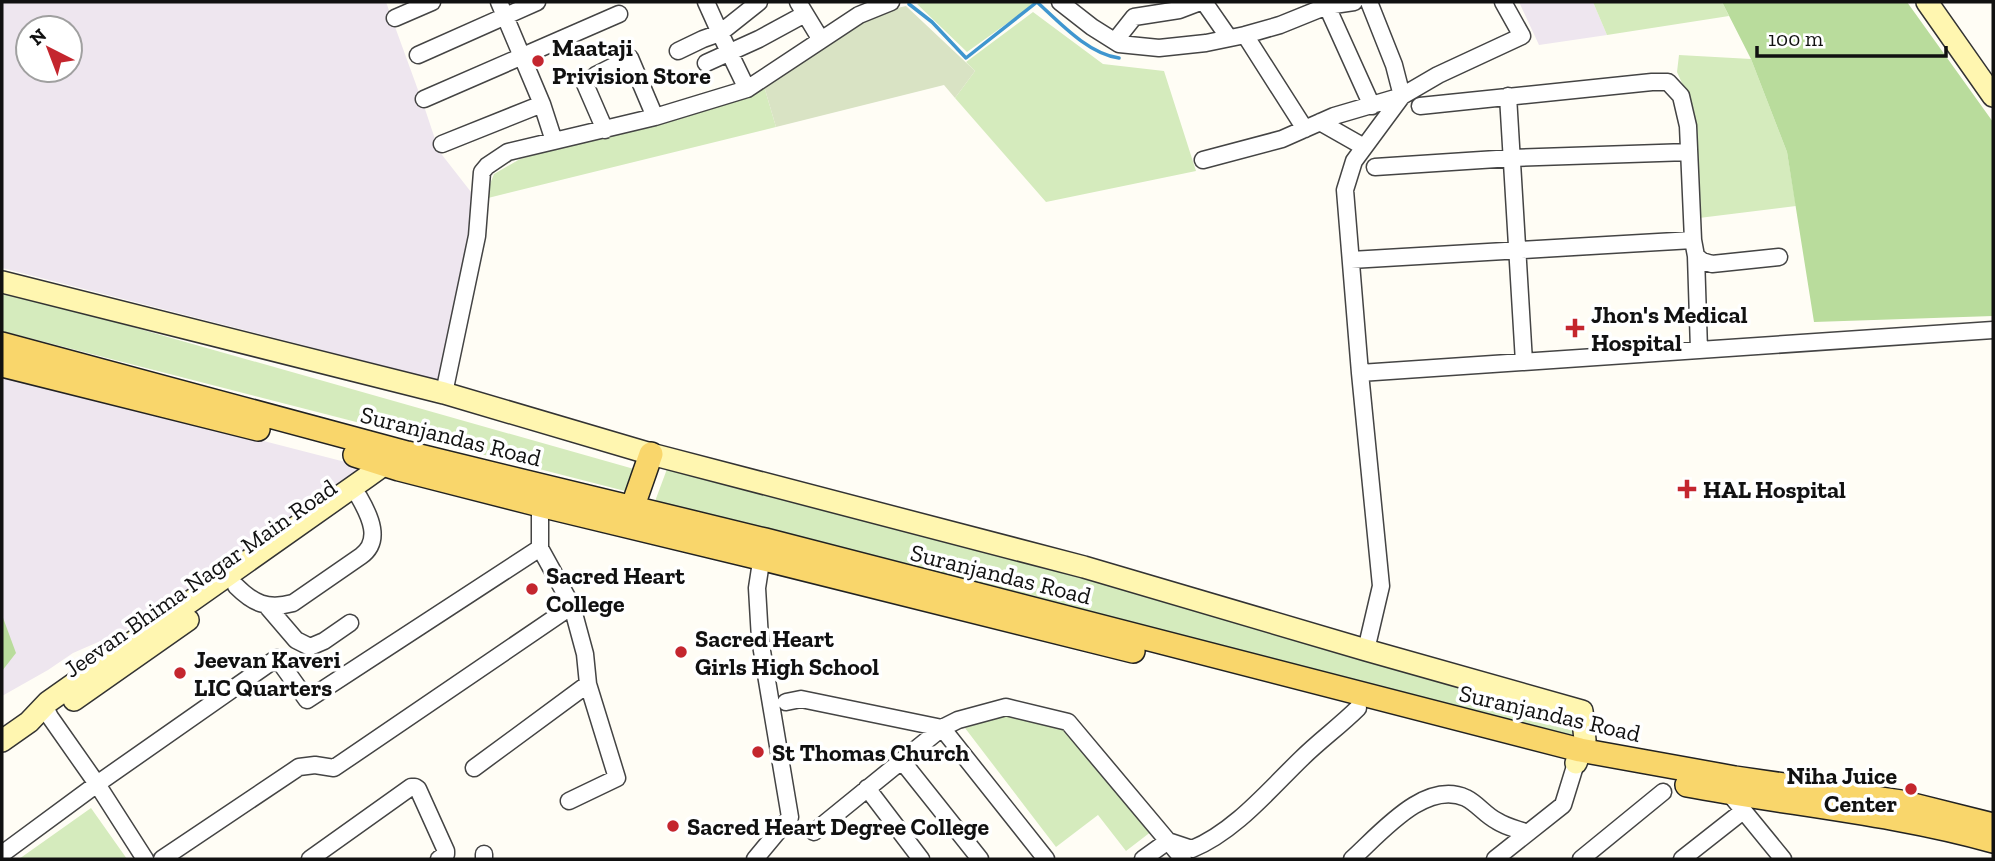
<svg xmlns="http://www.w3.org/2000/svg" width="1995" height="861" font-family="'Zilla Slab',serif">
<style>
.industrial{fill:#eee6ef;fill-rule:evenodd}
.green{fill:#d5ebbd}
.forest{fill:#b9dc9c}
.cemetery{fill:#d9e3c4}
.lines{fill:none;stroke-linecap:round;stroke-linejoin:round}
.stream{stroke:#3f96cf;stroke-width:3.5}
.street-casing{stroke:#444;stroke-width:19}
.secondary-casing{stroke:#333;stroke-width:24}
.primary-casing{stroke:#222;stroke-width:26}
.street{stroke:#fff;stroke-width:16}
.secondary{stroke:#fff6b0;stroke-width:21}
.primary{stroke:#f9d66b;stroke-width:23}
.poi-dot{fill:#c4262e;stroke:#fff;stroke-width:2.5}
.labels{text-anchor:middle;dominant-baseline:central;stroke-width:7;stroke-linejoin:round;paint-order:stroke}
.poi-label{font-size:24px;font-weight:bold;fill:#111;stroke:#fff;text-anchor:start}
.street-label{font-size:24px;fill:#111;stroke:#fff}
</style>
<rect width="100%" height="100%" fill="#fffdf5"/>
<!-- industrial -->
<path class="industrial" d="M2 2H386L426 112 439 151 471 192V236L439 380 2 268ZM28 28H70V70H28Z
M1519 2H1593L1607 35 1539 45Z
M2 374 357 465 360 472 137 625 73 653 48 670 2 696Z"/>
<!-- green -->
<path class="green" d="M926 2H1037L967 52 917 4Z
M1593 2H1722L1729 16 1607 35Z
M1033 12 1103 64 1164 71 1196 171 1046 202 955 98 975 71 966 62Z
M1679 55 1751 59 1787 152 1796 206 1699 218 1694 110 1677 72Z
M764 86 776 127 484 199 494 174 520 159 753 94Z
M2 290 634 469 625 491 2 331Z
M667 469 1080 575 1573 717 1579 729 1565 739 1075 607 654 504Z
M1006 715 1064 726 1152 831 1126 851 1098 815 1056 847 965 728Z
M91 808 127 859H19Z"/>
<!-- forest -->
<path class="forest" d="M1722 2H1907L1993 122V316L1814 322 1787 152 1751 59Z
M2 615 16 653 2 671Z"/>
<!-- cemetery -->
<path class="cemetery" d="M906 6 975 71 955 98 944 85 776 127 764 86 871 14Z"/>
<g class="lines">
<!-- stream -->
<path class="stream" d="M909 4 932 22 966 58 1037 2C1059 22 1088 54 1119 58"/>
<!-- street casing -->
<g class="street-casing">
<path id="street" d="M499 2 542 104 554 141
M798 2 821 40
M1060 2 1092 27 1119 44 1159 48 1206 43 1245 35 1280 25 1327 6 1354 2
M1204 2 1229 38
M1325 2 1372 106
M1369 2 1394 65 1402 96
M395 18 432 2
M1245 35 1305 129
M1115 41 1134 17 1179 10 1200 2
M678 51 703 39 720 33 706 2
M418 55 537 2
M706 63 759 39 805 14
M747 89 720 33 759 2
M1508 96 1524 362
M424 99 619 14
M1420 106 1652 82H1668L1681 96 1688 126 1693 240 1696 256 1699 350
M1320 122 1364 147
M605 130 585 84 596 75 630 58 655 117
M442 144 542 104
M1203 160 1282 139 1334 116 1402 96 1438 75 1522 36 1503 2
M1375 167 1512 158 1689 152
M1696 256 1702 261 1712 264 1779 257
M1351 260 1693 240
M1360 373 1993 330
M444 393 477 236 482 172 487 166 508 152 655 117 747 89 859 15 891 2
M540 505V548L572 606 585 654 588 684 617 778 569 801
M236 586C253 603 267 610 293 603L361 556C382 541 370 516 359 497
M266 605 296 640 310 647 324 641 350 623
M1366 650 1381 586 1360 373 1345 190 1354 161 1402 96
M786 702 801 699 942 728 1046 859
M44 705 50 717 97 784 145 859
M902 761 980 859
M474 768 588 684
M867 788 921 859
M1730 790 1729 793 1783 859
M814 832 942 728 958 720 1006 707 1068 722 1183 859
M2 854 97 784 277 658 307 700 540 548
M484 854V859
M162 859 299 767 315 765 334 768 572 606
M310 859 411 787H415L418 789 446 851V854L439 859
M755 859 790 817 760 639 757 588 763 549
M1143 859 1168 841 1192 849C1234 832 1269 790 1301 759 1319 741 1340 726 1358 708
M1352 859C1380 834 1425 779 1466 798 1478 804 1485 815 1497 821 1506 827 1517 829 1528 833
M1495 859 1563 805 1576 763
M1581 859 1663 792
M1682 859 1743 811"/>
</g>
<!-- secondary casing -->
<g class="secondary-casing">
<path id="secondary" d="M1927 2 1993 96
M2 282 444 393 651 454 1084 567 1366 650 1582 711 1585 740 1576 763
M74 700 188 620
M2 741 29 722 48 702 367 477 385 464 391 455"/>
</g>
<!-- primary casing -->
<g class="primary-casing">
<path id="primary" d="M2 344 407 453 765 540 1580 750 1735 778 1901 802 1993 825
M2 365 258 429
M355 455 399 469 540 505 760 558 1133 651
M627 523 651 454
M1687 785C1788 804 1894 813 1993 841"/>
</g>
<!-- street -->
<use href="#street" class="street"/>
<!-- secondary -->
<use href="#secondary" class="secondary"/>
<!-- primary -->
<use href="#primary" class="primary"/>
</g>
<!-- markers -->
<g class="poi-dot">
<circle cx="538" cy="61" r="7"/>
<path d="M1571.5 317.5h7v7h7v7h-7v7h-7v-7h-7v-7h7z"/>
<path d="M1683.5 478.5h7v7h7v7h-7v7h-7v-7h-7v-7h7z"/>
<circle cx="532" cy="589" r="7"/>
<circle cx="681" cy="652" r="7"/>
<circle cx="180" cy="673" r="7"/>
<circle cx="758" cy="752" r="7"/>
<circle cx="1911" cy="789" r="7"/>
<circle cx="673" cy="826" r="7"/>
</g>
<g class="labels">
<!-- poi labels -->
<g class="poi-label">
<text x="552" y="47">Maataji<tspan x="552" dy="28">Privision Store</tspan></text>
<text x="1591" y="314">Jhon's Medical<tspan x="1591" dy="28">Hospital</tspan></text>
<text x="1703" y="489">HAL Hospital</text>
<text x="546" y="575">Sacred Heart<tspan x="546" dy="28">College</tspan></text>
<text x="695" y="638">Sacred Heart<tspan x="695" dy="28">Girls High School</tspan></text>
<text x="194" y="659">Jeevan Kaveri<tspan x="194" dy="28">LIC Quarters</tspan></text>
<text x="772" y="752">St Thomas Church</text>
<text x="1897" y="775" text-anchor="end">Niha Juice<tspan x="1897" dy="28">Center</tspan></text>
<text x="687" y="826">Sacred Heart Degree College</text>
</g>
<!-- street labels -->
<g class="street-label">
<text transform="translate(451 436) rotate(14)">Suranjandas Road</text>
<text transform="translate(1001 574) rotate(14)">Suranjandas Road</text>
<text transform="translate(200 578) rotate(-35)">Jeevan Bhima Nagar Main Road</text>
<text transform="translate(1550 713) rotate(13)">Suranjandas Road</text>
</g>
</g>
<!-- border -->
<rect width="1995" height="861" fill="none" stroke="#111111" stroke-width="7"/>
<!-- north arrow -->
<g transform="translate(49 49) rotate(318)"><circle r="33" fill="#ffffff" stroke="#a0a0a0" stroke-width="2"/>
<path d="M0-5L12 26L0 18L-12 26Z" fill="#c4262e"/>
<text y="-10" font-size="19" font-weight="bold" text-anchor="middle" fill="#111111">N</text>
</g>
<!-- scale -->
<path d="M1757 46v10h189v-10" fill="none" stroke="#111111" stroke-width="3.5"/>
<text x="1768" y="46" font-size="21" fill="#111111" stroke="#ffffff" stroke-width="5" paint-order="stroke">100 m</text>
</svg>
